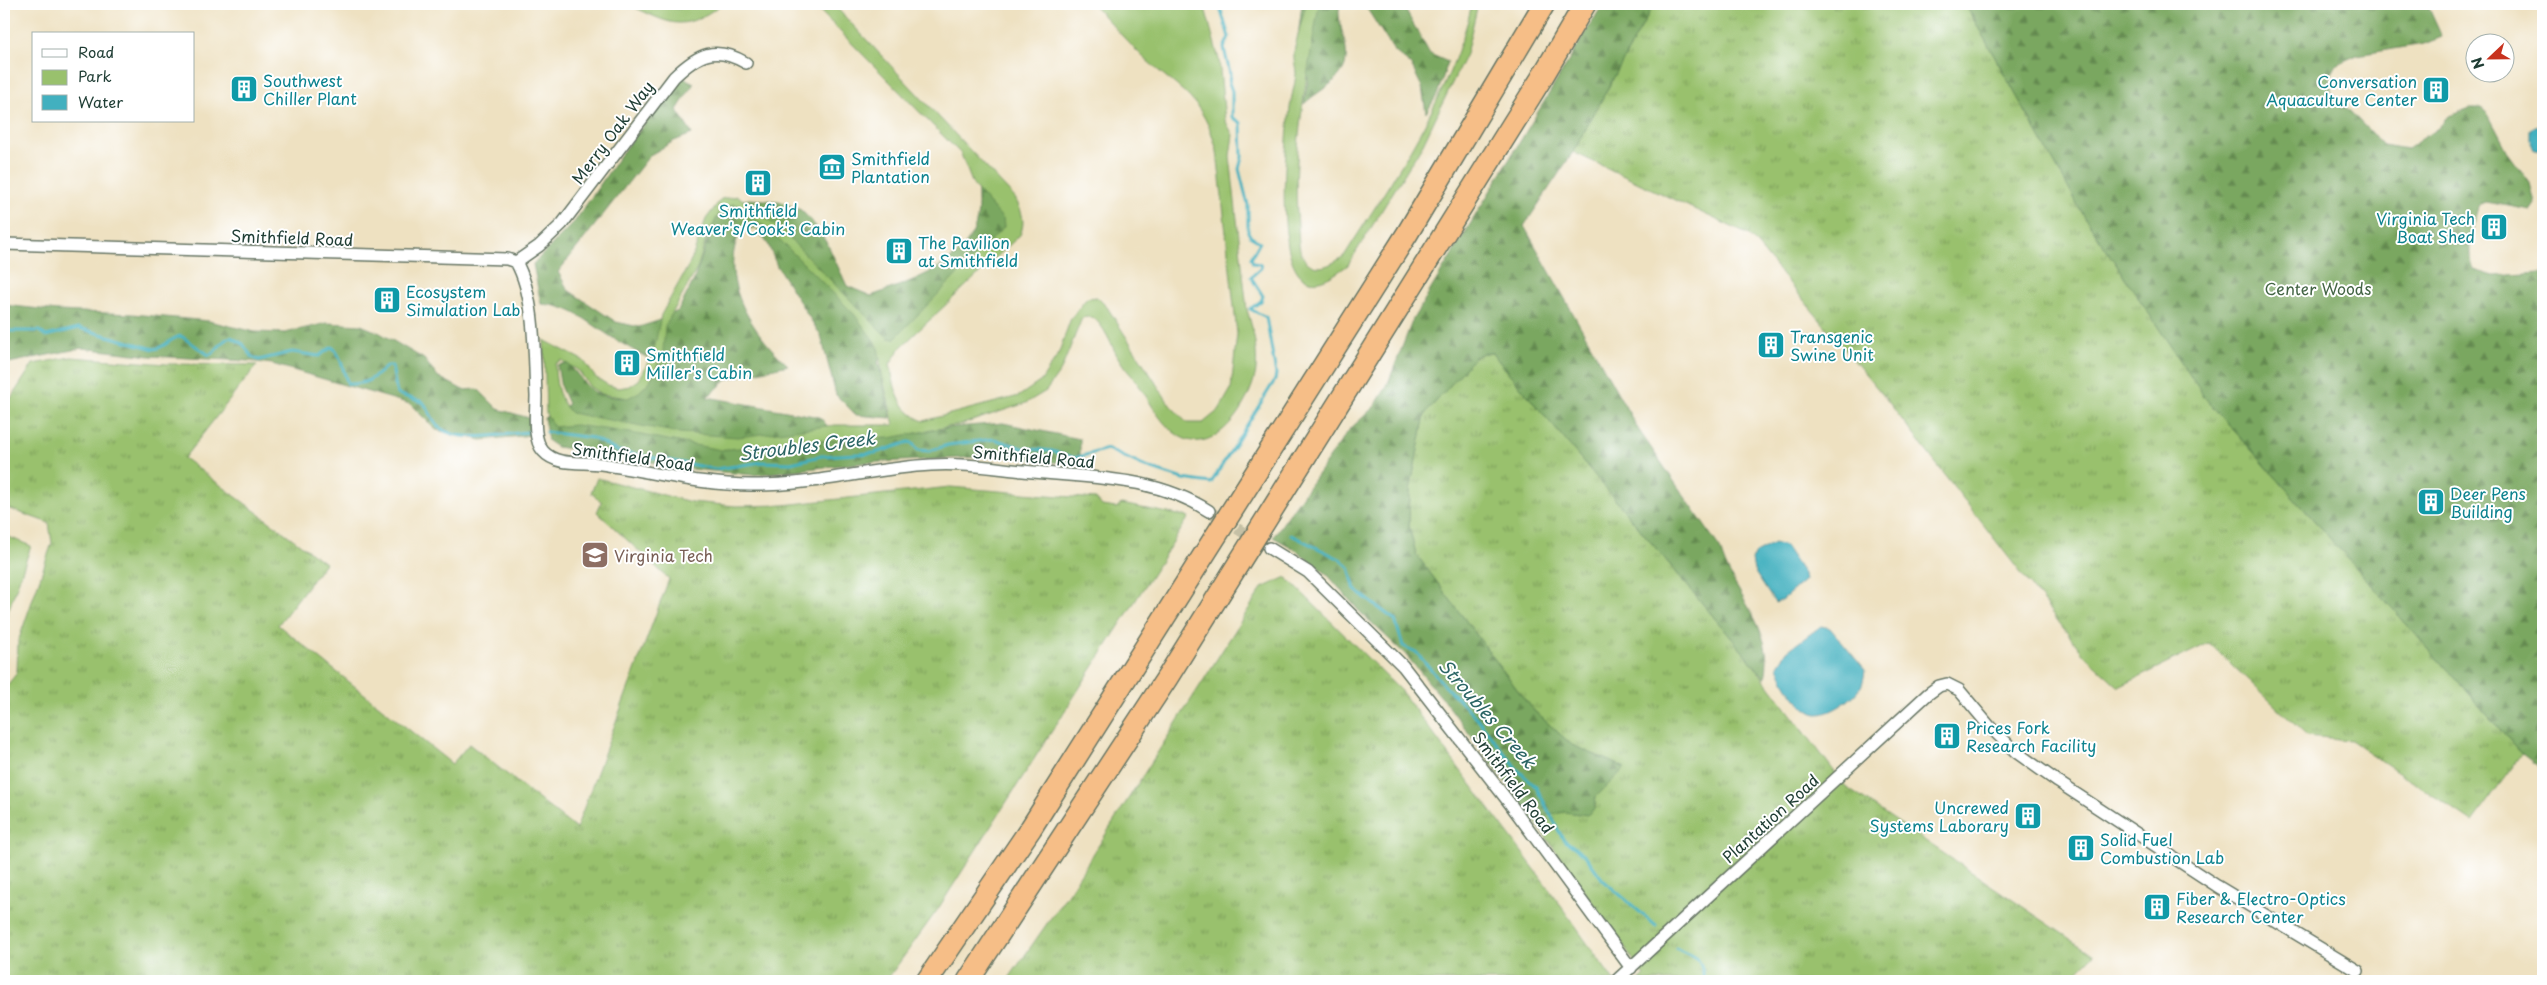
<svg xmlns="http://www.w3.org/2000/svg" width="2547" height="985" font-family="'Playpen Sans',sans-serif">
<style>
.grass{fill:url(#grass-tufts);stroke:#5c7f50}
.forest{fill:url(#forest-firs);stroke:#4c724a}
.park{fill:#99c16d;stroke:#5c7f50;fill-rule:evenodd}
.water{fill:#42b0bf;stroke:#30767a}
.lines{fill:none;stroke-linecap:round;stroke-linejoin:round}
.stream{stroke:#42b0bf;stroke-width:3}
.street-tunnel{stroke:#c5c0a5;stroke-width:11;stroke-dasharray:11 5.5;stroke-linecap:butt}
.street-casing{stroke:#677665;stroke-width:14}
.highway-casing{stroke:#677665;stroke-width:24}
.street{stroke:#fff;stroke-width:11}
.highway{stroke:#f6be87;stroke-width:21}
.labels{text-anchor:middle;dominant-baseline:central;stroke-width:4;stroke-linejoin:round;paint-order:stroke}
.culture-label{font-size:16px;fill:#0d838f;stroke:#fff;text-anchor:start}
.street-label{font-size:16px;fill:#1f3d34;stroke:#fff}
.park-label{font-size:16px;fill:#446545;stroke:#fff}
.education-label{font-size:16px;fill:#785e54;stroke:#fff;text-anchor:start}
.water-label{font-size:18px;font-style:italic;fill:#2b6565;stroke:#fff}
</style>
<defs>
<pattern id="grass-tufts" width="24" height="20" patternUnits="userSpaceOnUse" patternTransform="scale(1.25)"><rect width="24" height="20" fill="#99c16d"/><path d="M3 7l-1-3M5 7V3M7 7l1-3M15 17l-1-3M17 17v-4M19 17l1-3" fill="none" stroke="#7c9e5a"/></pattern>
<pattern id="forest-firs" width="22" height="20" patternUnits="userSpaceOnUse" patternTransform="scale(1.25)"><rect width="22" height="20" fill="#7aa760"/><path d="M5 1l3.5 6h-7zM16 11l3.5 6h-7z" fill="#638950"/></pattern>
</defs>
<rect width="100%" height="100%" fill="#fff"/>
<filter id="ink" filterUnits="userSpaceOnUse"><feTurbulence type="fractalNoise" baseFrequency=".02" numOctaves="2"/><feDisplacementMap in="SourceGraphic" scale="10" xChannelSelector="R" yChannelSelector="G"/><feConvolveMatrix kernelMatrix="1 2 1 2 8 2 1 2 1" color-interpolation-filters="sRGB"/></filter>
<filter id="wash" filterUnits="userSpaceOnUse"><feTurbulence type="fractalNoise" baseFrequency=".0096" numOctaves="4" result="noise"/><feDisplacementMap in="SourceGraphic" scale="20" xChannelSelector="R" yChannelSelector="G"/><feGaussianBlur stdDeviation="1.12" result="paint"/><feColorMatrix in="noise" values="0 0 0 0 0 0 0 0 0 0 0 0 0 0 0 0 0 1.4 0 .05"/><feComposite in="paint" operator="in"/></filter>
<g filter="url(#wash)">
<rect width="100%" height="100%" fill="#eee1c1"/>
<!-- grass -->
<path class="grass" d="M1654 4H1965L2084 216 2206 399 2522 754 2472 822 2351 740 2307 736 2209 643 2119 687 2085 656 1883 395 1749 235 1573 152Z
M1483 353H1492L1749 659 1847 788 2094 955 2068 981H1639L1645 976 1530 815C1542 816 1551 812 1563 812 1579 811 1575 817 1594 809L1596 797 1625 768 1572 745 1531 708 1416 554 1409 526 1410 490 1425 414 1475 357Z
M71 357 167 364 257 365 184 458 325 563 278 625 452 764 469 744 576 829 669 579 597 512 602 502 591 493 597 478 691 502 736 506 783 505 950 487 1096 499 1102 506 1116 508 1121 504 1189 517 938 909 886 981H4V689L17 673 18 642 52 543 49 523 4 507V409L33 364Z
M1286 577 1401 691 1536 871 1614 981H1007L1071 889 1262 588Z"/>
<!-- forest -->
<path class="forest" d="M1302 4H1340C1334 25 1356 52 1341 73 1332 86 1315 93 1304 104L1308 79 1298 37Z
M1364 4H1402L1430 54 1448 62 1437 95 1426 113 1422 87 1411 65 1394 51Z
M1603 4H1654L1573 152 1524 226 1638 429 1720 548C1730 592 1777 629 1765 678L1492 353H1483L1475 357 1425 414 1410 490 1409 526 1416 554 1531 708 1572 745 1625 768 1596 797 1594 809 1587 815 1564 812 1545 816 1530 815 1447 704 1405 654 1359 611 1327 574 1293 548 1273 537 1349 430 1375 406 1387 386 1413 319Z
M1965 4H2427L2442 37 2424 44 2357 55 2337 64 2329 79 2332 93 2383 145 2407 149 2438 128 2449 116 2470 108H2481L2488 114 2509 154 2530 183 2535 204 2531 210 2486 202 2479 205C2473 220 2467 256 2474 270L2494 276 2543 273V766H2538L2522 754 2206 399 2084 216Z
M682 77 694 83 677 110 692 134 674 141 650 155 558 272 568 290 616 322 639 327 655 322 678 311 694 280 715 218 732 202 749 199 779 201 801 210 815 225 828 245 847 286 871 296C906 283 956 268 973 232 981 215 977 192 977 175L998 201 1007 230 878 361 891 418 856 415 836 395 821 336 777 266 768 244 756 228 742 229C715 277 752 333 788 365L728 379 707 397 820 417 838 439 881 438 956 427 1003 423 1080 439V465L999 456 861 463 753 475 681 468 610 454 557 447 548 441 544 418 568 404 561 388 557 365 567 363C578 372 585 389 599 394 606 397 616 397 624 398L647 382 657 363C641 354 625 346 610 336 585 320 572 306 541 304L533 264 575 221 626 147Z
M4 305 58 311 132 314 209 321 255 332 285 333 327 323 361 325 380 333 424 359 437 376 463 390 478 389 498 409 529 418 532 435 481 440 436 430 410 404 272 364 248 361 150 356 82 348 4 364Z"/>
<!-- park -->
<path class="park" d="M627 4H664L678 9 693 4H722C680 35 670 23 627 4Z
M813 4H833L1015 198C1022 212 1026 221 1020 235L901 347 890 364C895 390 898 409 923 421L1019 396 1041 381 1058 355 1071 318 1087 298 1097 297 1107 307 1170 405 1187 423H1203L1219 410 1231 389 1237 334 1217 151C1203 97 1181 92 1143 57 1125 40 1109 21 1092 4H1204L1219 60 1225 120 1233 135 1230 156 1247 310C1253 328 1258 351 1256 370 1252 401 1216 459 1179 436 1159 424 1149 398 1135 380 1131 374 1125 369 1121 362 1112 349 1108 332 1096 320 1092 316 1087 317 1082 318L1061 370 1046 391 1026 403 963 424 890 438 805 441 721 450 625 432 575 425 554 427 546 414 544 340 584 361 595 377 608 385 619 388 630 386 639 380 654 350 661 315 691 261 706 219 721 199 738 196 783 232 888 338 894 339 1004 227 1003 219 973 185 961 154ZM733 204 741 206 783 243 854 314 878 346 882 375 894 425H835L738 437 680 433 571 413C558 400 555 381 555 364L561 360 579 371 590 387 601 394 628 398 639 392 650 381 663 352 665 326 697 269 707 237 721 210Z
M1306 4H1319C1307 78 1291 151 1298 226 1299 238 1297 253 1307 262 1319 273 1333 263 1344 256 1394 177 1451 96 1472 4H1478L1466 54 1423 144 1348 265C1338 272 1323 284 1310 281 1271 272 1287 139 1290 108 1291 97 1295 85 1296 74 1296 67 1293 59 1294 52 1297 36 1302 20 1306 4Z
M4 535 31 546 4 623Z"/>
<!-- water -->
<path class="water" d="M2543 122V151L2534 150 2530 139V129Z
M1774 543 1785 546 1804 574 1805 580 1782 600 1775 603 1754 571 1752 560 1755 553Z
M1821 626 1830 628 1865 670C1864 678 1863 686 1857 692 1850 701 1829 715 1817 714 1802 713 1780 679 1778 665L1787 651Z"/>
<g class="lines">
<!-- stream -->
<path class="stream" d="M4 331H39L46 336 79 328 154 349C165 348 170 338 181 336L209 355C218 351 221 340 231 337L243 344 252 357 259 360 292 352 319 356 332 347C342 355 343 373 348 384 366 385 374 378 387 366H392L397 394 423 402C429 409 433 423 440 428 460 444 506 433 530 432
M546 432 593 438 617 451 716 469 762 462 791 463 821 456 875 453 909 442 912 443 918 450 929 451 948 445 994 439 1022 448 1052 451 1075 458 1107 449 1146 467 1183 479 1211 483 1275 380 1276 374 1266 317 1250 309 1261 301 1263 296 1251 277 1261 268 1260 264 1253 263 1251 258 1260 242 1251 237 1248 232V205L1239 169 1242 157 1241 123 1232 117V91L1229 83 1230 74 1224 48 1229 37 1219 4
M1291 535 1340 559 1349 567 1355 590 1395 620 1403 646 1416 652 1445 686 1475 716 1517 769 1536 787 1563 839 1585 855 1603 880 1656 926
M1676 948C1694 959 1702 954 1704 981"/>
</g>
</g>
<g filter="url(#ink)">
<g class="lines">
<!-- street-tunnel -->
<path class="street-tunnel" d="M1209 511 1257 541"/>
<!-- street casing -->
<g class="street-casing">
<path id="street" d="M4 244 507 259 516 262C536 297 534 357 536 396 536 412 532 438 543 451 557 467 583 461 601 464 653 472 704 486 757 485 816 485 873 468 931 465 962 463 993 468 1023 471 1087 478 1153 475 1209 511
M516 262 539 246 562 224 674 77C698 54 715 45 746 63
M1269 548 1308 572 1403 666 1511 805 1631 968
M1616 981 1928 694 1939 686 1947 684 1959 690 1990 727 2016 752 2058 782 2217 886 2358 971"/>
</g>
<!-- highway casing -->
<g class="highway-casing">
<path id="highway" d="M927 981 1031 828 1407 234 1544 4
M968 981 1167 678 1541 79 1585 4"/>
</g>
<!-- street -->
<use href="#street" class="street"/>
<!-- highway -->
<use href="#highway" class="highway"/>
</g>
</g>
<!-- icons -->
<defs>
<g id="building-square" transform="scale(1.4375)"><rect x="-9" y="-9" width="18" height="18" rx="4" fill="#0f9aa8" stroke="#fff"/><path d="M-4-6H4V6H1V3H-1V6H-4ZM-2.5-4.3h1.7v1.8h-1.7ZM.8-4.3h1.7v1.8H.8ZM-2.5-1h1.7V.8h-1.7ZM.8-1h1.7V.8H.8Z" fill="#fff"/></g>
<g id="museum-square" transform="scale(1.4375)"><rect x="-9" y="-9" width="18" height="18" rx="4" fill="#0f9aa8" stroke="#fff"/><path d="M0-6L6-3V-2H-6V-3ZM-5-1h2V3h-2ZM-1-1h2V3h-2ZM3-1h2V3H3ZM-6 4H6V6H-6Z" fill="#fff"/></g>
<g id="university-square" transform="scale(1.4375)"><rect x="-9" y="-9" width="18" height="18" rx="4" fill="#8d6e63" stroke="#fff"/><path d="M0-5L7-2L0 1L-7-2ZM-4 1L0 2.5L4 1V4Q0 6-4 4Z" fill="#fff"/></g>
</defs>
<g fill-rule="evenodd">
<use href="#building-square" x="244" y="89"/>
<use href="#building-square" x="2436" y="90"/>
<use href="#museum-square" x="832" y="167"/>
<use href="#building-square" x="758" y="183"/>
<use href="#building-square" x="2494" y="227"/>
<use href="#building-square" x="899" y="251"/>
<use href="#building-square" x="387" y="300"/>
<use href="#building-square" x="1771" y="345"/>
<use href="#building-square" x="627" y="363"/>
<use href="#building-square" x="2431" y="502"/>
<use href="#university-square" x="595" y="555"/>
<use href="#building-square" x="1947" y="736"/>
<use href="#building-square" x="2028" y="816"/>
<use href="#building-square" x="2081" y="848"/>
<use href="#building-square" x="2157" y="907"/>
</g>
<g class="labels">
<!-- culture labels -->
<g class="culture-label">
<text x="263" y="80">Southwest<tspan x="263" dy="18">Chiller Plant</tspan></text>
<text x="2417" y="81" text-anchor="end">Conversation<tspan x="2417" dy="18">Aquaculture Center</tspan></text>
<text x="851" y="158">Smithfield<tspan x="851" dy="18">Plantation</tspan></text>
<text x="758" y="210" text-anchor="middle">Smithfield<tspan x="758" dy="18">Weaver's/Cook's Cabin</tspan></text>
<text x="2475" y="218" text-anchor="end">Virginia Tech<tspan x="2475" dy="18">Boat Shed</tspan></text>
<text x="918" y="242">The Pavilion<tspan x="918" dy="18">at Smithfield</tspan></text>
<text x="406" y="291">Ecosystem<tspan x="406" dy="18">Simulation Lab</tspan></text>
<text x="1790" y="336">Transgenic<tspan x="1790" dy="18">Swine Unit</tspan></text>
<text x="646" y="354">Smithfield<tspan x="646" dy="18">Miller's Cabin</tspan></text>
<text x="2450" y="493">Deer Pens<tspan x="2450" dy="18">Building</tspan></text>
<text x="1966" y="727">Prices Fork<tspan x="1966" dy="18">Research Facility</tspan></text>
<text x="2009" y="807" text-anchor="end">Uncrewed<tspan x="2009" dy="18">Systems Laborary</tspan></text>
<text x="2100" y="839">Solid Fuel<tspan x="2100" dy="18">Combustion Lab</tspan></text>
<text x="2176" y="898">Fiber &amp; Electro-Optics<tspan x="2176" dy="18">Research Center</tspan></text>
</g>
<!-- street labels -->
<g class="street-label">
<text transform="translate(612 132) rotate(-53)">Merry Oak Way</text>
<text transform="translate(292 237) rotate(2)">Smithfield Road</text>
<text transform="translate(633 456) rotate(8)">Smithfield Road</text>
<text transform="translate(1034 456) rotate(5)">Smithfield Road</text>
<text transform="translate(1514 782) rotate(53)">Smithfield Road</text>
<text transform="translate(1770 818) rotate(-42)">Plantation Road</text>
</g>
<!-- park labels -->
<g class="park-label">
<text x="2318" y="288">Center Woods</text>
</g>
<!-- education labels -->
<g class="education-label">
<text x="614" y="555">Virginia Tech</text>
</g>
<!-- water labels -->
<g class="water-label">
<text transform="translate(807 445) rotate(-7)">Stroubles Creek</text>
<text transform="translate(1488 713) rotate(49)">Stroubles Creek</text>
</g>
</g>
<!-- margin -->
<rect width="2547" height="985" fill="none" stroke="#fff" stroke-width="20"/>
<!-- legend -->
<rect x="32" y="32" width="162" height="90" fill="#ffffff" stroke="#a5b1ae"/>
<rect x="42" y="49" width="25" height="8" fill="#ffffff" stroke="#a5b1ae"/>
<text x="78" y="58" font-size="15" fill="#1f3d34">Road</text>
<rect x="42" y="70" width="25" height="15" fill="#99c16d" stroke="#a5b1ae"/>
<text x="78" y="82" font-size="15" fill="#1f3d34">Park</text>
<rect x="42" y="95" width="25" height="15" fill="#42b0bf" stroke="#a5b1ae"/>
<text x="78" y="108" font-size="15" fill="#1f3d34">Water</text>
<!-- north arrow -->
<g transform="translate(2490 58) rotate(248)"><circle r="24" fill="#ffffff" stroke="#a5b1ae"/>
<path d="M0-4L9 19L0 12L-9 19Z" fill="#c8321e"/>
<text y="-8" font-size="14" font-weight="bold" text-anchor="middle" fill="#1f3d34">N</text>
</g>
</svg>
